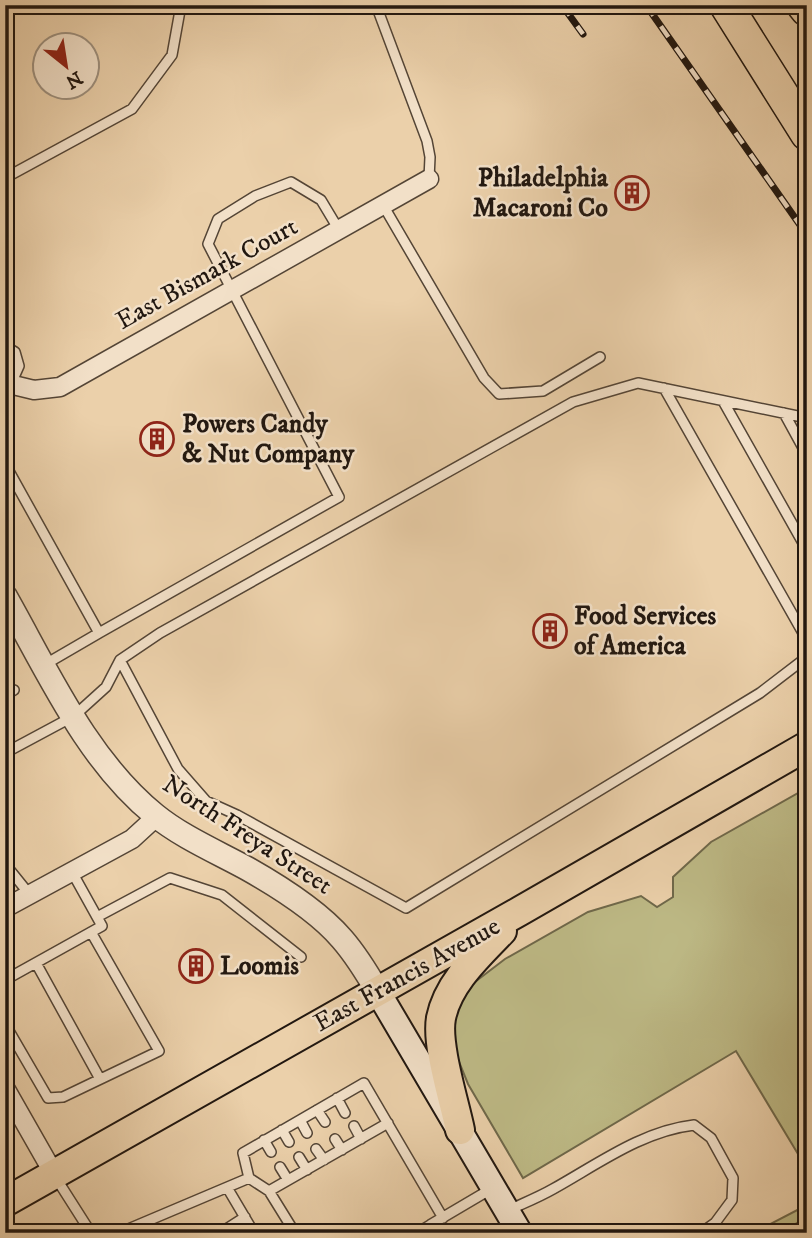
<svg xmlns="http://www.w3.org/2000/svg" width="812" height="1238" font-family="'IM FELL DW Pica',serif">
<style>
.green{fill:#bdb985;stroke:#6f684a;stroke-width:2}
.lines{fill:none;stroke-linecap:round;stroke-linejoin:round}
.service-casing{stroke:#544536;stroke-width:12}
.minor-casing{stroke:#544536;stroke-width:21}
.tertiary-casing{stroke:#544536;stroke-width:26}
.secondary-casing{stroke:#211710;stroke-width:28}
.primary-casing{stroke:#211710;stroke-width:32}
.motorway-casing{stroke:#211710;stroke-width:35}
.service{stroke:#f2e0c8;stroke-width:9}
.minor{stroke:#f2e0c8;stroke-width:18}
.tertiary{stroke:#f2e0c8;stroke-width:23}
.secondary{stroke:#f2e0c8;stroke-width:24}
.primary{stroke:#ebd0aa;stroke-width:28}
.motorway{stroke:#ebd0aa;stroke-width:32}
.rail-casing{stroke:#211710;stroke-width:7}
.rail{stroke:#f2e0c8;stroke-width:4.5;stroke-dasharray:13;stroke-linecap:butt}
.labels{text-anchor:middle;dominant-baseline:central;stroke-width:5;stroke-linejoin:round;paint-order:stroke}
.poi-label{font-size:26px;font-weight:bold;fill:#211710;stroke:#f2e0c8;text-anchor:start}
.street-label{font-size:26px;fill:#211710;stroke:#f2e0c8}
</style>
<rect width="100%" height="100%" fill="#ebd0aa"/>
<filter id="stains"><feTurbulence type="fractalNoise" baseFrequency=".00286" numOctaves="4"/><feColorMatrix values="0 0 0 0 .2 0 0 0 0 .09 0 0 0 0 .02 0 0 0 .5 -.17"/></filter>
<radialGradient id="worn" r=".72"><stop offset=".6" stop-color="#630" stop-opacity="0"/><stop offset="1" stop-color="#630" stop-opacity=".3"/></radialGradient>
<!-- green -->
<path class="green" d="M807 788V1169L736 1051 523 1178 468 1084 453 1047 454 1011 471 985 505 959 588 912 641 896 657 907 673 897V877L711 842Z
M807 1205V1217L780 1233H753Z"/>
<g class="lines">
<!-- service casing -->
<g class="service-casing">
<path id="service" d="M376 5 427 141 430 157 429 179
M5 178 132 109 172 55 181 5
M383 205 484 378 499 394 543 391 600 357
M5 346 15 352 19 366 11 384
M664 388 807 640
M723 401 807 550
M784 413 807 455
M5 464 99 633 44 665
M99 633 339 497 208 244 218 219 255 196 291 182 321 200 339 230
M120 660 178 769 206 801 237 815 406 908 760 693 807 657
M5 695 14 690
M5 753 74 716 106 687 120 660 160 633 573 402 638 383 807 418
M5 864 30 895
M97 917 170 878 222 895 301 957
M36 963 100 1079
M5 980 102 926 72 872
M5 1024 48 1098 63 1097 159 1051 91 932
M337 1098 345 1113
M317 1110 325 1122
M300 1120 307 1133
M354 1126 361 1139
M282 1130 289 1142
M335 1139 342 1150
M264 1140 271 1152
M316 1149 324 1160
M299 1157 307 1170
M280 1167 288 1180
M56 1178 91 1233
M249 1178 269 1191 388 1123
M228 1189 254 1233
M269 1191 295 1233
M509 1210C524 1203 539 1197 553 1189 598 1164 642 1131 694 1125L711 1138 733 1178 732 1200 715 1223 701 1233
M119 1233 249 1178 243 1153 364 1083 443 1218
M220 1233 245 1217
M417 1233 430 1225
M435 1233 430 1225 491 1189"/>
</g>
<!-- minor casing -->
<g class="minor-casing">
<path id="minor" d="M5 383 34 390 60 387 429 179
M5 632 21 624
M5 908 132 839 156 817
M5 1088 54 1174"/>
</g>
<!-- tertiary casing -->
<g class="tertiary-casing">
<path id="tertiary" d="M5 596C48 672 87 760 155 815 182 837 217 852 248 869 278 886 319 912 342 939 356 955 367 973 378 992"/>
</g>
<!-- secondary casing -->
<g class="secondary-casing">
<path id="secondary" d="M378 992 520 1233"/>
</g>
<!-- primary casing -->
<g class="primary-casing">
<path id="primary" d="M460 1130C454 1101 436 1045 441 1018 448 983 478 956 502 931
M5 1202 520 911 807 746"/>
</g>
<!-- motorway casing -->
<g class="motorway-casing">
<path id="motorway" d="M726 5 807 134
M803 5 807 10"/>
</g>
<!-- service -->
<use href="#service" class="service"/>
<!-- minor -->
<use href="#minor" class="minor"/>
<!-- tertiary -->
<use href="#tertiary" class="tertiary"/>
<!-- secondary -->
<use href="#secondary" class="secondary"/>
<!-- primary -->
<use href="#primary" class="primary"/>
<!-- motorway -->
<use href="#motorway" class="motorway"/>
<!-- rail casing -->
<g class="rail-casing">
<path id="rail" d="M562 5 583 34
M646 5 807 235"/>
</g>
<!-- rail -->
<use href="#rail" class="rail"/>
</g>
<!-- icons -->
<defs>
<g id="building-ring" transform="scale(1.75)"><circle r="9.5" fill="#f2e0c8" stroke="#8f2418" stroke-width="1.5"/><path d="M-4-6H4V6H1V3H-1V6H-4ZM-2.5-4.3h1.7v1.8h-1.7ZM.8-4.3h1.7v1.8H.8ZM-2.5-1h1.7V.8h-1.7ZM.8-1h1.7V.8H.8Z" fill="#8f2418"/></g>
</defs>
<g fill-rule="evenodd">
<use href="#building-ring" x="632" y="193"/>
<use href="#building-ring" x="157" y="439"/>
<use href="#building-ring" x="550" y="631"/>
<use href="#building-ring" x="196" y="966"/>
</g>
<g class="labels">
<!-- poi labels -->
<g class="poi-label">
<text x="608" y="178" text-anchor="end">Philadelphia<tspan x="608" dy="30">Macaroni Co</tspan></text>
<text x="182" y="424">Powers Candy<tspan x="182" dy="30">&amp; Nut Company</tspan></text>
<text x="574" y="616">Food Services<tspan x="574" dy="30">of America</tspan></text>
<text x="220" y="966">Loomis</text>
</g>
<!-- street labels -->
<g class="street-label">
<text transform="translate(207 274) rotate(-29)">East Bismark Court</text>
<text transform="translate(247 835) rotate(33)">North Freya Street</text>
<text transform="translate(407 975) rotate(-29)">East Francis Avenue</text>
</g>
</g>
<!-- margin -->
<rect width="812" height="1238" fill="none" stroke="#ebd0aa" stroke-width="28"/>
<rect x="7" y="7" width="798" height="1224" fill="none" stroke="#211710" stroke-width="3.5"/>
<rect x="14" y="14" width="784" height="1210" fill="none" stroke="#211710" stroke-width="2"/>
<!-- north arrow -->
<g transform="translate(66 66) rotate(150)"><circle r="33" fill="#f2e0c8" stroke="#9e907e" stroke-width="2"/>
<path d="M0-5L12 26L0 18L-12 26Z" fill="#8f2418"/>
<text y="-10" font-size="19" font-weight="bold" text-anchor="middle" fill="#211710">N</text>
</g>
<rect width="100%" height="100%" filter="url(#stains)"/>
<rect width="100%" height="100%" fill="url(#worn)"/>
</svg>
